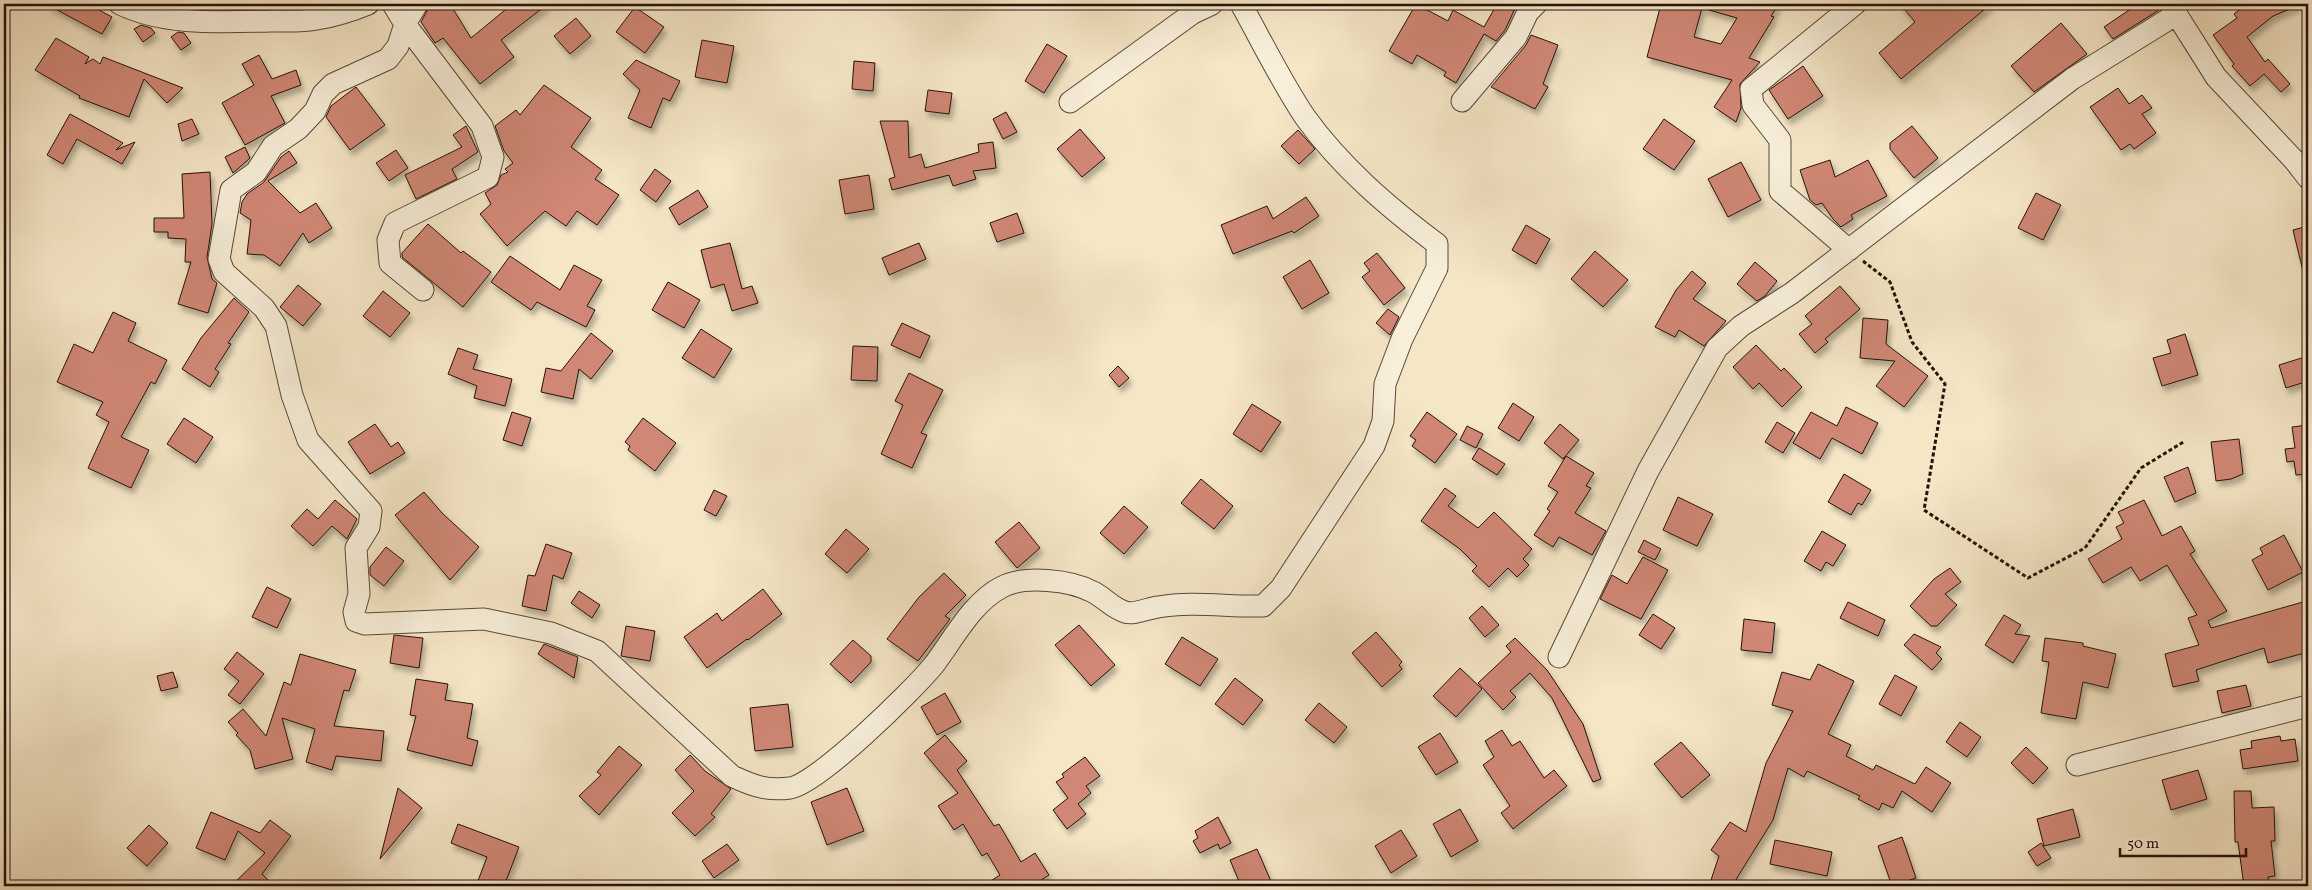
<svg xmlns="http://www.w3.org/2000/svg" width="2312" height="890" font-family="Vollkorn,serif">
<style>
.building{fill:#d08774;stroke:#25120b;fill-rule:evenodd;filter:url(#shadow)}
.lines{fill:none;stroke-linecap:round;stroke-linejoin:round}
.minor-casing{stroke:#59473a;stroke-width:23}
.path{stroke:#25120b;stroke-width:3;stroke-dasharray:4 2.5;stroke-linecap:butt}
.minor{stroke:#f8efda;stroke-width:21}
</style>
<defs>
<filter id="shadow"><feDropShadow dx="3" dy="5.5" stdDeviation="2.5" flood-color="#0004"/></filter>
</defs>
<rect width="100%" height="100%" fill="#f5e6c6"/>
<filter id="stains"><feTurbulence type="fractalNoise" baseFrequency=".004" numOctaves="4"/><feColorMatrix values="0 0 0 0 .2 0 0 0 0 .09 0 0 0 0 .02 0 0 0 .5 -.17"/></filter>
<radialGradient id="worn" r=".72"><stop offset=".6" stop-color="#630" stop-opacity="0"/><stop offset="1" stop-color="#630" stop-opacity=".3"/></radialGradient>
<!-- building -->
<path class="building" d="M46 4H88L112 17 102 34Z
M277 4H295L296 9H277Z
M435 4H450L471 38 505 10 500 4H548L501 40 514 57 480 84 443 38 435 43 421 22 429 7Z
M1416 4 1448 21 1453 10 1484 27 1497 4H1517L1505 30 1496 41 1484 34 1456 83 1444 76 1446 72 1417 55 1412 64 1389 51Z
M1661 4H1779L1771 16 1774 17 1749 58 1760 62 1740 84 1741 108 1736 122 1714 107 1732 80 1647 57ZM1702 8 1737 18 1721 44 1694 37Z
M1900 4H1991L1901 79 1879 53 1915 22Z
M2138 4H2158L2159 10 2113 39 2104 27Z
M2247 4H2302L2273 16 2247 37 2265 62 2268 59 2290 84 2281 92 2264 74 2250 86 2232 66 2234 64 2213 35 2237 18 2234 14Z
M635 7 664 27 645 53 616 32Z
M576 18 591 36 570 54 554 36Z
M2061 23 2087 54 2034 92 2011 66Z
M141 25 151 28 155 33 143 42 134 29Z
M178 32 184 33 191 43 181 50 171 37Z
M1531 35 1558 45 1543 84 1548 87 1535 109 1491 87 1526 45Z
M56 38 89 57 85 64 93 59 100 64 103 57 183 88 167 103 144 79 129 117 79 98 80 96 35 70Z
M702 40 734 46 727 83 695 77Z
M1047 44 1067 56 1044 93 1025 81Z
M259 55 272 79 296 70 301 85 271 96 285 123 245 145 222 103 254 85 242 64Z
M636 60 680 81 670 101 663 98 651 128 628 118 640 90 623 74Z
M854 61 875 63 873 91 852 89Z
M1803 66 1823 96 1788 119 1769 90Z
M544 85 591 118 571 147 602 170 595 179 619 195 597 225 577 211 566 226 545 211 507 246 480 214 491 204 485 193 497 185 501 175 508 172 505 169 513 163 504 151 495 126 516 110 520 115Z
M356 87 385 125 350 150 326 117 331 106Z
M2118 88 2129 104 2142 95 2152 108 2142 114 2156 133 2134 149 2130 144 2121 150 2090 107Z
M928 90 952 93 949 114 925 111Z
M1006 112 1017 132 1003 139 993 119Z
M70 114 123 143 116 150 135 142 122 164 77 139 63 164 47 155Z
M192 119 199 134 182 141 178 124Z
M1664 119 1695 141 1674 170 1643 149Z
M880 121H908L909 158 921 154 925 168 979 152 978 144 993 142 996 168 973 171 976 179 953 186 949 175 892 190 889 179 895 177Z
M466 126 478 152 452 169 457 179 416 199 405 175 462 147 453 135Z
M1912 126 1938 158 1914 178 1890 149V143Z
M1080 129 1105 158 1082 177 1057 149Z
M1298 130 1315 149 1299 164 1281 146Z
M245 147 250 158 233 173 225 157Z
M396 150 408 168 389 181 376 163Z
M289 151 297 163 268 181 300 213 316 203 332 228 309 243 303 233 280 266 264 255 247 254 251 220 240 213 242 202 247 194 264 182 281 157Z
M1830 160 1835 177 1868 160 1887 196 1851 215 1853 219 1841 227 1833 219 1822 203 1816 205 1810 200 1800 170Z
M1741 162 1761 200 1728 217 1708 179Z
M655 169 671 181 656 202 640 190Z
M210 172 212 224 207 257 212 279 217 283 208 313 178 304 191 262H185L186 239 168 238V232H154V218H184L182 174Z
M869 175 874 209 845 214 839 180Z
M698 190 708 207 679 225 669 208Z
M2036 193 2061 205 2043 240 2018 228Z
M1306 197 1319 216 1294 233 1292 231 1233 254 1221 225 1267 206 1273 219Z
M1017 213 1024 233 997 242 990 223Z
M428 224 461 253 463 251 491 272 463 307 402 257V253Z
M1526 225 1550 239 1536 264 1512 250Z
M2308 226V271H2303L2293 230Z
M730 243 742 289 752 286 758 303 732 311 724 284 711 288 701 250Z
M919 243 926 259 889 275 882 258Z
M1595 251 1628 280 1603 307 1571 279Z
M1377 253 1405 288 1384 305 1362 277 1370 271 1364 263Z
M510 256 560 290 574 265 602 280 587 306 595 310 586 327 537 302 531 310 491 282Z
M1310 260 1329 293 1302 309 1283 277Z
M1755 262 1777 281 1765 296 1757 301 1737 284Z
M1692 271 1706 283 1693 299 1726 321 1704 346 1679 330 1675 337 1655 327 1676 290Z
M668 282 700 300 684 328 652 310Z
M298 285 321 304 303 326 280 307Z
M1840 286 1860 309 1825 339 1828 342 1815 353 1799 334 1812 324 1805 316Z
M383 291 410 313 390 337 363 316Z
M234 298 249 312 228 343 231 344 215 369 219 372 210 387 182 369 201 338Z
M1388 309 1399 317 1390 335 1376 323Z
M113 312 136 323 128 341 167 360 155 384 151 382 121 437 149 450 131 488 88 468 109 422 96 415 103 402 57 382 74 344 93 353Z
M1863 318 1888 320 1886 344 1928 376 1904 407 1876 386 1895 361 1860 358Z
M902 323 930 336 920 358 891 345Z
M701 329 732 349 714 378 682 358Z
M591 333 613 351 591 379 579 369 573 399 541 392 546 368 561 371Z
M2185 334 2198 375 2162 386 2153 358 2171 353 2167 340Z
M1756 345 1781 371 1784 368 1802 387 1782 407 1759 383 1753 389 1733 367Z
M853 346 878 347 877 381 851 380Z
M458 348 478 355 473 369 512 379 505 406 474 398 477 386 448 374Z
M2308 356V381L2286 388 2279 365Z
M1118 366 1129 378 1119 387 1109 375Z
M909 373 943 390 921 433 927 435 912 468 881 454 903 405 895 401Z
M1513 403 1534 417 1519 441 1498 428Z
M1252 404 1281 422 1261 452 1233 434Z
M1846 407 1878 423 1862 454 1832 438 1820 459 1793 443 1811 412 1837 426Z
M512 412 531 418 522 446 503 440Z
M1427 412 1457 434 1435 463 1412 446 1416 440 1410 436Z
M184 418 213 437 196 463 167 444Z
M643 418 676 443 655 471 628 450 630 446 625 442Z
M1777 422 1795 433 1783 453 1765 442Z
M375 424 391 447 398 442 405 453 370 474 348 442Z
M1560 424 1579 440 1563 459 1544 443Z
M2308 425V474L2296 475 2294 461 2287 462 2285 449 2295 448 2292 427Z
M1467 426 1483 434 1476 448 1460 440Z
M2239 439 2243 474 2231 479 2216 481 2211 442Z
M1479 448 1505 464 1497 475 1472 459Z
M1566 456 1594 473 1586 486 1591 488 1575 513 1606 531 1592 555 1559 537 1553 547 1534 535 1550 511 1547 509 1558 492 1548 486Z
M2188 467 2196 493 2175 502 2164 477Z
M1844 474 1871 490 1862 505 1858 503 1851 515 1828 502Z
M1201 479 1233 506 1214 529 1181 503Z
M1445 488 1456 496 1448 506 1478 528 1494 512 1532 549 1523 559 1529 565 1517 577 1508 568 1489 587 1472 571 1477 566 1460 549 1421 521Z
M714 490 727 496 716 516 704 510Z
M424 492 442 513 479 547 450 580 395 515Z
M1678 497 1713 514 1697 546 1663 530Z
M335 500 357 519 347 539 332 526 313 546 291 526 307 509 318 519Z
M2144 500 2162 536 2181 526 2195 551 2190 554 2227 611 2208 621 2211 628 2303 602 2308 620V652L2268 663 2264 648 2196 670 2199 681 2173 687 2165 654 2199 645 2188 618 2197 615 2167 565 2140 581 2131 567 2103 583 2088 559 2122 539 2116 527 2124 523 2118 512Z
M1124 506 1148 527 1124 554 1100 533Z
M1019 522 1040 548 1017 568 995 542Z
M846 529 869 549 847 573 825 554Z
M1822 531 1846 545 1833 566 1826 562 1821 571 1804 561Z
M2284 535 2303 572 2268 590 2252 560 2263 554 2260 548Z
M1644 540 1661 549 1655 560 1638 552Z
M546 544 572 553 563 579 553 575 546 611 522 606 528 575 535 576Z
M386 547 404 561 384 586 370 575V567Z
M1643 557 1668 570 1641 619 1600 599 1612 575 1627 584Z
M1950 568 1961 582 1945 594 1957 605 1937 626H1931L1910 606 1934 579Z
M944 573 966 595 945 616 950 619 918 661 887 639 919 597Z
M267 587 291 599 277 628 252 617Z
M763 589 782 614 748 640 747 639 707 668 684 637 717 613 722 621Z
M579 591 600 605 592 618 571 603Z
M1848 602 1885 620 1878 636 1840 618Z
M1482 606 1499 625 1485 637 1469 618Z
M1653 614 1675 628 1661 649 1639 635Z
M2004 615 2021 625 2015 634 2030 636 2013 663 1985 645Z
M1744 619 1775 623 1772 653 1741 650Z
M1079 625 1115 665 1091 686 1055 645Z
M626 626 655 631 650 661 621 656Z
M1376 632 1402 662 1399 665 1402 669 1382 687 1352 653Z
M1914 634 1941 647 1936 653 1942 659 1932 670 1904 645Z
M394 635 423 638 419 668 390 663Z
M1182 637 1218 659 1200 686 1165 664Z
M1515 638 1547 670 1583 724 1601 779 1593 782 1552 698 1530 673 1510 691 1516 697 1503 710 1478 683 1511 652 1506 646Z
M2045 638 2083 643V646L2116 654 2108 688 2083 682 2076 719 2041 713 2049 662 2042 661Z
M853 640 871 656V662L851 683 830 664Z
M544 644 578 657 574 678 538 654Z
M237 652 264 674 240 704 228 695 239 681 224 669Z
M300 654 356 670 349 691 344 690 334 726 384 731 381 761 336 756 332 770 306 762 315 729 282 718 293 759 255 769 250 750 236 735 238 733 228 722 243 709 266 736 284 682 291 685Z
M1818 664 1854 681 1828 734 1851 745 1846 756 1873 770 1876 765 1915 784 1926 767 1951 783 1932 812 1902 791 1893 808 1882 803 1879 810 1858 799 1860 796 1807 771 1804 777 1788 768 1773 820 1732 886H1709L1719 856 1711 850 1730 822 1746 832 1766 763 1793 711 1772 705 1782 672 1810 680Z
M1460 668 1482 689 1456 717 1433 696Z
M173 672 178 687 161 691 157 676Z
M1895 675 1917 687 1901 716 1879 704Z
M1235 678 1263 700 1243 725 1215 704Z
M416 679 448 684 445 700 473 704 467 738 478 741 472 766 407 750 416 716 410 715Z
M2246 685 2251 706 2222 713 2217 691Z
M945 693 961 722 937 735 921 707Z
M1319 703 1347 727 1334 743 1305 720Z
M788 704 793 747 755 751 750 708Z
M1960 722 1981 737 1967 757 1946 742Z
M1502 730 1512 746 1520 741 1544 778 1554 770 1567 786 1513 829 1501 813 1510 806 1483 765 1494 757 1485 741Z
M1440 733 1458 762 1436 775 1418 747Z
M945 735 967 761 957 770 994 826 999 824 1021 862 1035 853 1049 875 1032 886H983L1000 875 987 853 982 856 963 824 954 830 938 806 958 793 924 753Z
M2280 736 2281 741 2295 739 2298 761 2243 769 2240 750 2252 748 2251 741Z
M1681 742 1710 775 1682 798 1654 764Z
M619 746 642 765 599 815 579 796 601 775 597 772Z
M2026 747 2048 768 2033 784 2011 763Z
M690 755 705 771 731 789 711 814 715 817 695 836 672 813 694 791 675 770Z
M1085 757 1100 776 1086 786 1091 793 1078 804 1086 814 1067 829 1053 810 1068 798 1056 782 1064 777 1062 774Z
M2198 770 2207 799 2171 810 2162 780Z
M398 788 422 808 380 859Z
M847 788 864 831 827 845 811 802Z
M2234 791H2251L2252 808 2274 807 2275 841H2271L2275 876 2268 877 2269 886H2244L2238 842H2235Z
M1460 809 1478 841 1451 857 1433 824Z
M2073 809 2080 837 2044 846 2037 819Z
M211 812 260 833 270 820 291 836 262 874 274 886H231L265 853 238 831 225 860 196 848Z
M1218 817 1231 843 1220 849 1218 844 1200 853 1193 841 1198 838 1195 831Z
M458 824 519 847 504 886H476L487 857 451 843Z
M149 825 168 843 147 866 127 848Z
M1401 830 1417 856 1391 873 1375 846Z
M1902 837 1916 878 1892 886 1878 846Z
M1775 840 1832 852 1827 876 1770 864Z
M2041 843 2051 858 2037 866 2028 852Z
M727 844 739 860 714 878 702 861Z
M1257 849 1273 886H1241L1230 860Z"/>
<g class="lines">
<!-- minor casing -->
<g class="minor-casing">
<path id="minor" d="M120 4C166 26 221 22 271 21 286 21 302 22 317 19 335 16 351 11 368 4
M393 4 405 24 482 126 493 157 488 177 395 223 388 240 390 263 423 290
M417 4 405 24 398 46 388 59 333 84 323 94 315 111 298 129 273 146 256 172 231 190 219 259 224 272 264 308 276 326 292 395 308 440 371 511 369 527 356 548 359 594 354 612 356 621 365 624 484 619 551 633 597 651 732 776C753 786 767 791 790 788 818 784 913 690 933 666 953 640 972 602 1002 587 1024 575 1071 580 1093 592 1105 598 1112 608 1125 612 1134 615 1149 608 1158 607 1193 601 1228 607 1263 606L1281 588 1374 446 1383 421 1385 384 1402 339 1437 268V244C1388 207 1341 167 1305 117 1282 83 1261 40 1241 4
M2170 4 2216 77 2294 160 2308 178
M1462 101 1516 37 1528 12 1536 4
M1070 102 1193 13 1212 4
M1849 250 1780 191V140L1753 105 1751 89 1855 4
M1559 657 1648 471 1717 348 1741 326 1792 293 2072 79 2177 14
M2077 765 2308 706"/>
</g>
<!-- path -->
<path class="path" d="M1863 261 1890 282 1912 342 1945 384 1924 510 2028 578 2085 548 2141 468 2185 441"/>
<!-- minor -->
<use href="#minor" class="minor"/>
</g>
<!-- margin -->
<rect width="2312" height="890" fill="none" stroke="#f5e6c6" stroke-width="20"/>
<rect x="5" y="5" width="2302" height="880" fill="none" stroke="#25120b" stroke-width="2.5"/>
<rect x="10" y="10" width="2292" height="870" fill="none" stroke="#25120b"/>
<!-- scale -->
<path d="M2120 848v8h126v-8" fill="none" stroke="#25120b" stroke-width="2.5"/>
<text x="2127" y="848" font-size="15" fill="#25120b" stroke="#f8efda" stroke-width="4" paint-order="stroke">50 m</text>
<rect width="100%" height="100%" filter="url(#stains)"/>
<rect width="100%" height="100%" fill="url(#worn)"/>
</svg>
